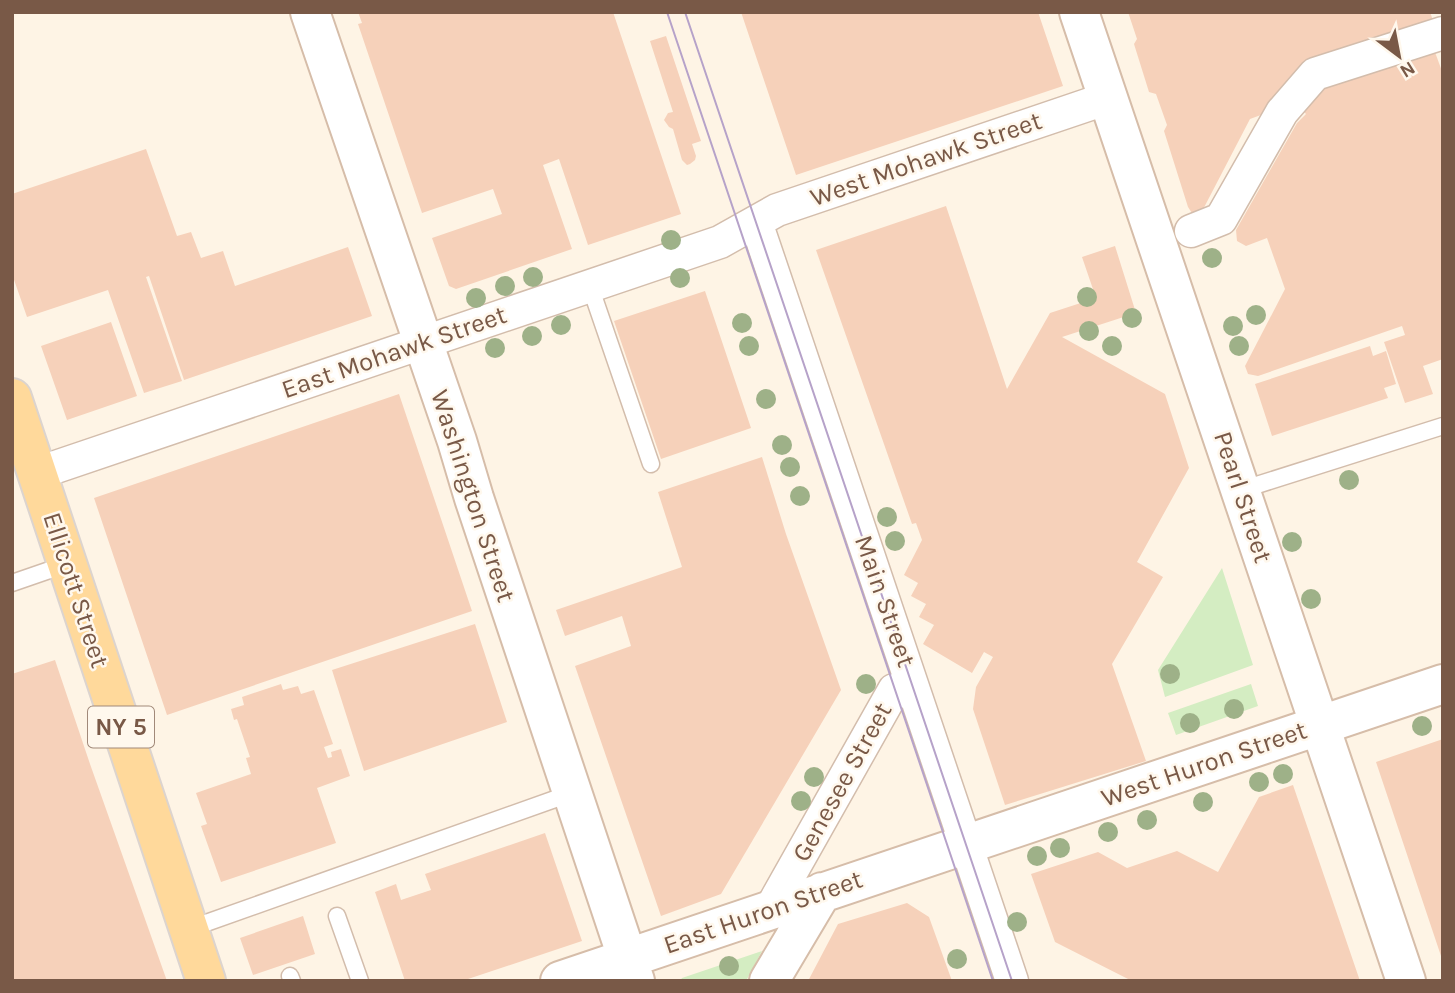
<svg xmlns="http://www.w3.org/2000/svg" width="1455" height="993" font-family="Karla,sans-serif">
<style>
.green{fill:#d4edc2}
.building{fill:#f6d1ba}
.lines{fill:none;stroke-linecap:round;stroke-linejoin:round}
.lane-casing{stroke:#d3bdac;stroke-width:19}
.street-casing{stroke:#d3bdac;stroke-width:35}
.secondary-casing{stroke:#d6bda9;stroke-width:42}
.primary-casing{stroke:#dcd4cf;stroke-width:42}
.lane{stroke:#fff;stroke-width:16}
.street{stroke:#fff;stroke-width:32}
.secondary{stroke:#fff;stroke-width:38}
.primary{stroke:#ffd99b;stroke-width:38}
.tram{stroke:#b6a2c9;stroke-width:2}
.tree{fill:#9eb188}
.labels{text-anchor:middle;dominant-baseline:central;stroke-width:5;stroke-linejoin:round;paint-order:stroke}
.shield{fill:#fff8ed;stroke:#a18979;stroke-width:2}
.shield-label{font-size:24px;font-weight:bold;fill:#795947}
.street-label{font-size:26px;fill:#795947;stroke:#fff8ed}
</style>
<rect width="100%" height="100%" fill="#fef4e5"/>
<!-- green -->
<path class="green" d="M1222 568 1253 665 1165 697 1158 670Z
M1251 684 1258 706 1176 735 1168 713Z
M762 951 746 981H680L682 978Z"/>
<!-- building -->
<path class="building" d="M358 12H613L681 214 588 245 559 159 543 165 572 249 456 289 449 286 432 238 502 214 493 189 422 213 358 24 362 23Z
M741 12H1038L1063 86 796 175Z
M1128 12H1430L1435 26 1269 112 1250 119 1197 221 1188 207 1164 131 1167 125 1156 94 1149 92 1134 44 1137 39Z
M666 36 701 141 692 144 696 156 695 160 690 164 687 165 682 160 673 129 669 127 664 120 668 113 673 112 650 41Z
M1432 44 1443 74V359L1423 366 1433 394 1405 403 1384 342 1405 335 1402 326 1258 376 1248 374 1245 366 1285 289 1267 238 1246 246 1237 241 1236 230 1297 123 1306 114 1299 106 1340 71Z
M146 149 177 236 191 232 201 258 223 251 235 286 348 247 372 316 184 380 149 276 146 277 182 381 144 393 108 290 27 317 12 274V194Z
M946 206 1007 389 1050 313 1096 298 1082 257 1115 246 1136 313 1062 337 1165 394 1189 468 1137 562 1163 577 1112 664 1146 761 1005 805 973 709 976 687 993 657 984 652 972 673 923 644 934 625 919 617 926 604 911 596 918 583 904 575 922 540 916 523 912 524 816 250Z
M705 291 751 428 661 459 614 321Z
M111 322 137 396 67 420 41 346Z
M1370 346 1373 356 1386 351 1396 384 1384 388 1388 398 1272 436 1255 384Z
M399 394 472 611 167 715 94 498Z
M762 457 786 534 841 690 721 894 661 916 575 666 631 646 622 616 565 636 556 610 682 567 658 492Z
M475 624 507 722 364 771 332 670Z
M55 660 90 764 167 981H12V674Z
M281 684 283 690 298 686 301 694 314 690 333 744 324 747 328 758 332 757 331 752 341 749 350 776 317 788 336 843 221 882 201 826 207 824 196 793 251 774 246 758 250 757 237 719 234 720 231 709 244 705 242 697Z
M1443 739V959H1442L1376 762Z
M1293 785 1360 981H1132L1055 942 1031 874 1098 852 1127 868 1177 851 1218 872 1259 797Z
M545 833 582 941 462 981H405L375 892 396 884 401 900 431 890 425 874Z
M907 903 929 917 952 981H808L838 924Z
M303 916 315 954 253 975 240 938Z"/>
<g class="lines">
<!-- lane casing -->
<g class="lane-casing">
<path id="lane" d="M590 286 651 464
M1241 490 1443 426
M12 583 67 564
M337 916 360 981
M189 929 572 793
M290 976 292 981"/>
</g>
<!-- street casing -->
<g class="street-casing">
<path id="street" d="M756 222 1012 981
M1191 231 1221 219 1282 112 1315 74 1443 33
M38 473 720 242 777 210 1108 98
M770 910 894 690"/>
</g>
<!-- secondary casing -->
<g class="secondary-casing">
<path id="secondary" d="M310 12 457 441 474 498 635 981
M1079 12 1406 981
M560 981 1443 684
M769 981 822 892"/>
</g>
<!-- primary casing -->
<g class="primary-casing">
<path id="primary" d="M12 398 206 981"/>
</g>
<!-- lane -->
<use href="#lane" class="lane"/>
<!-- street -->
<use href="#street" class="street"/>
<!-- secondary -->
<use href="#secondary" class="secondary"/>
<!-- primary -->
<use href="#primary" class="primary"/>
<!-- tram -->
<path class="tram" d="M667 12 993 981
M685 12 1012 981"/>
</g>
<!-- trees -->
<g class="tree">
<circle cx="671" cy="240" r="10"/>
<circle cx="1212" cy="258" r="10"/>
<circle cx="533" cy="277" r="10"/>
<circle cx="680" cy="278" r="10"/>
<circle cx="505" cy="286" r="10"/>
<circle cx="1087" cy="297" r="10"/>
<circle cx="476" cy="298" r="10"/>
<circle cx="1256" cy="315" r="10"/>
<circle cx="1132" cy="318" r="10"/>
<circle cx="742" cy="323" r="10"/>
<circle cx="561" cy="325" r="10"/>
<circle cx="1233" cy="326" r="10"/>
<circle cx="1089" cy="331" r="10"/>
<circle cx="532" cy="336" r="10"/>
<circle cx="749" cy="346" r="10"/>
<circle cx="1112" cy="346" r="10"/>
<circle cx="1239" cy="346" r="10"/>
<circle cx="495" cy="348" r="10"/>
<circle cx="766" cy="399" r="10"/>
<circle cx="782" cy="445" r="10"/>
<circle cx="790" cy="467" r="10"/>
<circle cx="1349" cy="480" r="10"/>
<circle cx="800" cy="496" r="10"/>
<circle cx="887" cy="517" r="10"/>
<circle cx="895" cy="541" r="10"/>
<circle cx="1292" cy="542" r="10"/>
<circle cx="1311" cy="599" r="10"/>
<circle cx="1170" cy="674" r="10"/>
<circle cx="866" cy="684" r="10"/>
<circle cx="1234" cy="709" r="10"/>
<circle cx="1190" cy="723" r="10"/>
<circle cx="1422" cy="726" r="10"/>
<circle cx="1283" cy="774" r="10"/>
<circle cx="814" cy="777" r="10"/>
<circle cx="1259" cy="782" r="10"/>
<circle cx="801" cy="801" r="10"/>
<circle cx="1203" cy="802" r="10"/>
<circle cx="1147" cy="820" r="10"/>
<circle cx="1108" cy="832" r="10"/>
<circle cx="1060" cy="848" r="10"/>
<circle cx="1037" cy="856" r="10"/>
<circle cx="1017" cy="922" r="10"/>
<circle cx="957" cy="959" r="10"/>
<circle cx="729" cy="966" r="10"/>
</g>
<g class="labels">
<!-- shield labels -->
<rect class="shield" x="88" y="706.5" width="66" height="41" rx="5"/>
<g class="shield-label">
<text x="121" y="727">NY 5</text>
</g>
<!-- street labels -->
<g class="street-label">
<text transform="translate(926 159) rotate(-19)">West Mohawk Street</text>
<text transform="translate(394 352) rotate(-19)">East Mohawk Street</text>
<text transform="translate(473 496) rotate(72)">Washington Street</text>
<text transform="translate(1243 497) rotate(72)">Pearl Street</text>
<text transform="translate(76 590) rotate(72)">Ellicott Street</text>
<text transform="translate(885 601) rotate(71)">Main Street</text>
<text transform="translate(1204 764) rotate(-19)">West Huron Street</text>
<text transform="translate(842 782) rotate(-61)">Genesee Street</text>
<text transform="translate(763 912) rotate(-19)">East Huron Street</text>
</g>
</g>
<!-- border -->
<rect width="1455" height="993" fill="none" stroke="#795947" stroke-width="28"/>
<!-- north arrow -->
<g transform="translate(1399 56) rotate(148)" stroke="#fff8ed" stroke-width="5" paint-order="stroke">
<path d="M0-5L12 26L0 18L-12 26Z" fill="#795947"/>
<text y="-10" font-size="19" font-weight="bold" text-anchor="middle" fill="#795947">N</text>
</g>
</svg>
